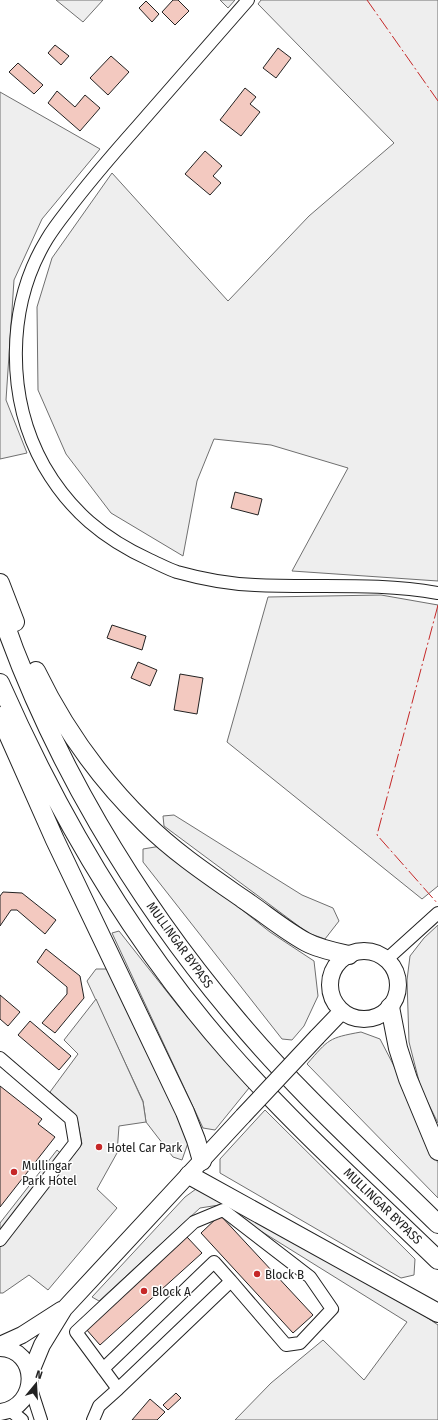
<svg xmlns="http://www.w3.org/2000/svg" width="438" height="1420" font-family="'Fira Sans Condensed',sans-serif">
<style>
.green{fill:#eee;stroke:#6f6f6f}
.parking{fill:#ededed;stroke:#6f6f6f}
.building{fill:#f3c9c0;stroke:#222}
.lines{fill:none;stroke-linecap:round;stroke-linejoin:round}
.minor-casing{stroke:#222;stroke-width:14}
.major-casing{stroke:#222;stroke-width:18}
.highway-casing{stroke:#222;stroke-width:20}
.minor{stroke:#fff;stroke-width:12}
.major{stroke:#fff;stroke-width:16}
.highway{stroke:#fff;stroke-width:18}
.major-bridge-casing{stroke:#222;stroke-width:18;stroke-linecap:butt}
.major-bridge{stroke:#fff;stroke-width:16}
.power{stroke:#c62828;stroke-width:1;stroke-dasharray:14 3 2 3;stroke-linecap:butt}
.poi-dot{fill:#c62828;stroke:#fff;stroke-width:1.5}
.labels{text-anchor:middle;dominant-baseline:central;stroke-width:3;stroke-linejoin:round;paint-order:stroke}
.street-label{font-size:13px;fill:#222;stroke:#fff}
.poi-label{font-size:13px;fill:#222;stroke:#fff;text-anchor:start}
</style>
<rect width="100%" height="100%" fill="#fff"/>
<!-- green -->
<path class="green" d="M56 0H103L83 22Z
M220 0H235L228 8Z
M261 0H438V581L292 571 348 468 271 445 214 439 197 481 183 556 111 513 66 454 38 390 37 307 52 258 112 173 228 301 309 216 394 143 258 4Z
M0 92 100 149 42 219 14 280 6 400 27 453 0 459Z
M381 595 438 605V886L422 899 227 742 268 597Z
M174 815 302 895 333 908 339 921 325 939 308 933 164 826 163 816Z
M161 846 270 932 314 961 318 996 304 1026 292 1040 282 1039 143 862V849Z
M438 925V1123L421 1089 409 1042 407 980 410 956 424 938Z
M119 931 179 1007 249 1088 215 1130 203 1128 112 933Z
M96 969H107L189 1140 182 1160 173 1157 146 1122 143 1101 87 981Z
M361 1032 380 1039 394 1066 438 1163V1198L307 1064C329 1039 328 1038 361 1032Z
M265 1110 415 1259 414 1275 401 1278 220 1173V1159Z
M196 1189 216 1193 397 1297 438 1325V1420H235L271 1383 323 1340 364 1380 407 1322 219 1205 200 1208 99 1301 92 1297 185 1197Z"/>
<!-- parking -->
<path class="parking" d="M96 999 143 1102 146 1122 119 1126 117 1153 97 1189 117 1208 48 1290 29 1275 3 1293H0V1223L57 1150 69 1161 82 1144 77 1118 50 1092 78 1054 64 1040Z"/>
<!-- building -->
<path class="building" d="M173 0H178L189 11 175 25 162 12Z
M146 1 159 14 152 22 139 8Z
M55 45 69 56 61 65 48 53Z
M278 48 291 58 276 78 263 68Z
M111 56 129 72 108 95 90 78Z
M18 63 43 85 34 94 9 72Z
M245 88 256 97 250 104 260 112 241 136 220 120Z
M57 91 75 107 85 95 100 108 80 131 48 103Z
M205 151 222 166 213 176 221 183 210 195 185 174Z
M235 492 262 499 258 515 231 508Z
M112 625 146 636 142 650 107 638Z
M138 662 157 670 150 686 131 678Z
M180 674 203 678 197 714 174 710Z
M3 892 22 893 56 920 45 934 17 910H11L0 926V896Z
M46 949 80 976 84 998 55 1033 42 1023 67 994V987L37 962Z
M0 995 20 1012 8 1026 0 1019Z
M30 1021 71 1056 59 1070 18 1035Z
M0 1086 42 1119 38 1124 55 1137 0 1207Z
M220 1215 313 1315 293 1333 201 1233Z
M187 1237 202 1253 100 1345 86 1329Z
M176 1393 181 1398 168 1410 163 1405Z
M150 1399 165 1412 157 1420H132Z"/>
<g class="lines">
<!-- minor casing -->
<g class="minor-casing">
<path id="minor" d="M248 0C211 42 174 85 137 127 113 154 89 182 67 211 60 220 53 229 47 239 6 306 6 398 44 466 70 511 104 539 150 560 159 564 168 569 177 572 202 579 229 584 255 585 316 588 377 582 438 593
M386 960 438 913
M0 1058 71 1119 75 1143 0 1240
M103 1369 214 1262 231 1281
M30 1386 41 1420
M10 1410 22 1420
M93 1420 99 1406 118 1389 231 1281 286 1345 300 1343 332 1309 310 1277 223 1210 194 1222 76 1332 118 1389"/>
</g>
<!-- major casing -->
<g class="major-casing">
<path id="major" d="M330 985a34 34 0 1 1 68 0a34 34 0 1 1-68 0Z
M317 1037 342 1011
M0 1345 22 1335 61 1310
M0 1348C39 1349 40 1407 0 1412
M30 1374 42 1345 64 1309 243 1116"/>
</g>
<!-- highway casing -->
<g class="highway-casing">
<path id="highway" d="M0 583 15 622
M0 610C49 755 135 899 234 1016 296 1091 369 1156 438 1224
M36 671C63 727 101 780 145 823 174 852 210 876 243 899 264 913 284 930 306 942 319 949 335 952 349 955
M0 683C59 817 133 943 230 1053 294 1126 368 1192 438 1260
M0 716 55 840 185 1112 196 1140 202 1161
M390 1007 398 1048 408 1079 438 1151
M189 1175 438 1313"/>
</g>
<!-- minor -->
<use href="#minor" class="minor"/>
<!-- major -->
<use href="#major" class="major"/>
<!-- highway -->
<use href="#highway" class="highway"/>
<!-- major-bridge casing -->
<g class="major-bridge-casing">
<path id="major-bridge" d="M243 1116 317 1037"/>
</g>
<!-- major-bridge -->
<use href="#major-bridge" class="major-bridge"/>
<!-- power -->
<path class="power" d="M367 0 438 101
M438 605 377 835 438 904"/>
</g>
<!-- markers -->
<g class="poi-dot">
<circle cx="99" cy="1147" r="4"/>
<circle cx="14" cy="1172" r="4"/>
<circle cx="257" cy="1274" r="4"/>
<circle cx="144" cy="1291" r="4"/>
</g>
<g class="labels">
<!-- street labels -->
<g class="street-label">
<text transform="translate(180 945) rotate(54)">MULLINGAR BYPASS</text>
<text transform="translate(383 1206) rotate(44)">MULLINGAR BYPASS</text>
</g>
<!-- poi labels -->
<g class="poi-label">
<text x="107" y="1147">Hotel Car Park</text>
<text x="22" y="1165">Mullingar<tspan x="22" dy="15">Park Hotel</tspan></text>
<text x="265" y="1274">Block B</text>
<text x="152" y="1291">Block A</text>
</g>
</g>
<!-- north arrow -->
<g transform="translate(36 1384) rotate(18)" stroke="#ffffff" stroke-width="3" paint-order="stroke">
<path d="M0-3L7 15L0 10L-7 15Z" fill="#222222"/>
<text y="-6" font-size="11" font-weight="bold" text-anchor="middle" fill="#222222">N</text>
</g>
</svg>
